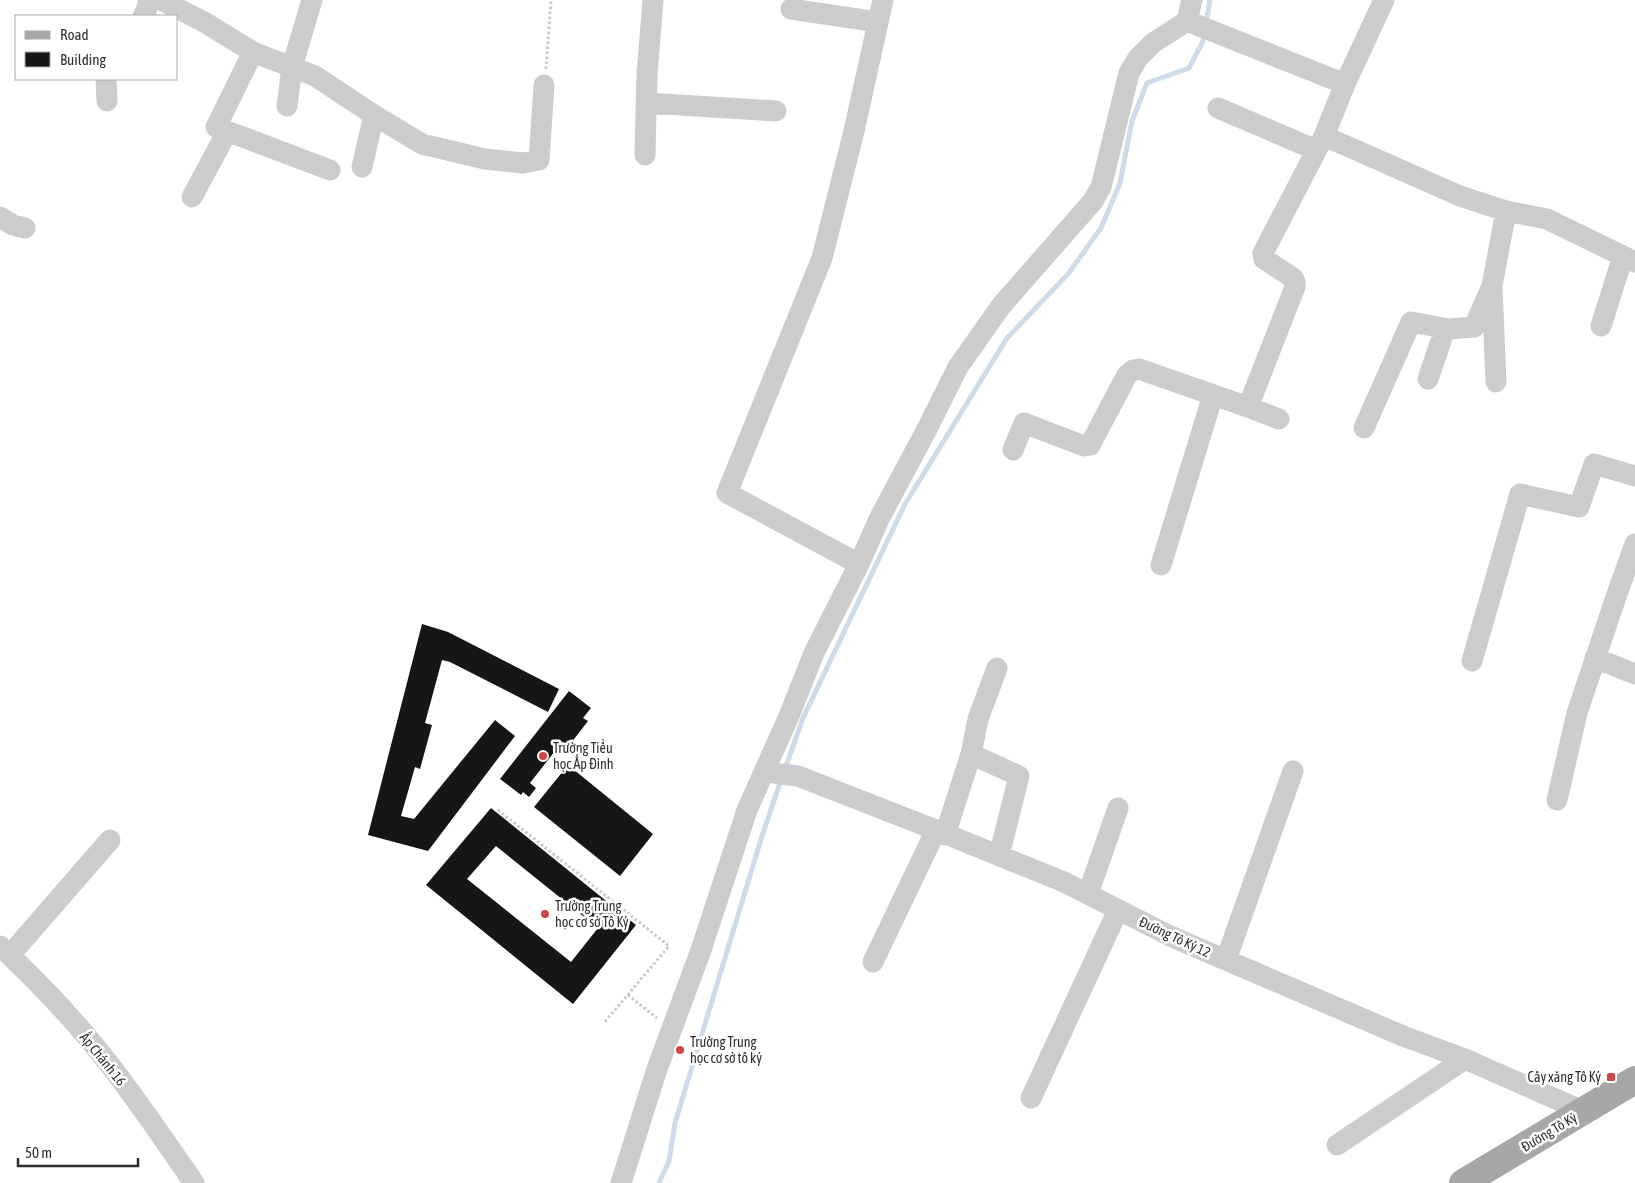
<svg xmlns="http://www.w3.org/2000/svg" width="1635" height="1183" font-family="'Asap Condensed',sans-serif">
<style>
.lines{fill:none;stroke-linecap:round;stroke-linejoin:round}
.stream{stroke:#cddce8;stroke-width:5}
.building{fill:#161616;fill-rule:evenodd}
.path{stroke:#c9c9c9;stroke-width:3;stroke-dasharray:2.5 2.5;stroke-linecap:butt}
.minor{stroke:#ccc;stroke-width:21}
.major{stroke:#a7a7a7;stroke-width:28}
.poi-dot{fill:#d04748;stroke:#fff;stroke-width:2}
.labels{text-anchor:middle;dominant-baseline:central;stroke-width:5;stroke-linejoin:round;paint-order:stroke}
.poi-label{font-size:14px;fill:#2f2f2f;stroke:#fff;text-anchor:start}
.street-label{font-size:14px;fill:#2f2f2f;stroke:#fff}
</style>
<rect width="100%" height="100%" fill="#fff"/>
<g class="lines">
<!-- stream -->
<path class="stream" d="M1206 23 1210 0
M785 769 803 718 905 504 1007 338 1068 274 1101 228 1120 183 1132 121 1147 83 1189 68 1203 41 1204 33
M659 1183 669 1161 675 1123 762 836 781 780"/>
</g>
<!-- building -->
<path class="building" d="M422 624 448 632 559 689 548 712 450 662 442 660 425 723 432 725 420 769 415 767 401 816 414 819 495 720 515 736 428 851 368 835Z
M569 691 591 708 583 718 588 721 568 747 562 742 530 783 536 788 529 797 523 792 521 795 500 779Z
M568 765 653 834 620 876 534 807Z
M491 808 636 925 573 1004 426 885ZM496 846 598 928 571 962 467 879Z"/>
<g class="lines">
<!-- path -->
<path class="path" d="M546 69 551 0
M498 810 669 946 604 1023
M628 995 657 1018"/>
<!-- minor -->
<path class="minor" d="M161 0 204 22 253 52 315 76 374 115 422 144 485 159 523 163 539 160 544 85
M791 9 878 22
M143 16 146 11 149 0
M1187 21 1345 84
M253 52 216 127 330 170
M106 79 107 101
M647 103 776 111
M287 106 292 67 312 0
M1218 108 1316 150
M1324 136 1460 196 1506 211 1547 219 1635 262
M645 155 647 74 653 0
M362 167 374 115
M192 197 227 132
M0 217 13 225 25 228
M1601 326 1623 256
M1428 379 1445 329
M1496 382 1492 286 1506 211
M1248 407 1279 419
M1364 428 1411 322 1449 329 1474 327 1492 286
M1013 450 1024 423 1084 446 1090 445 1127 375 1133 370 1139 369 1248 407 1295 287V282L1293 278 1264 259 1263 253 1324 136 1345 84 1384 0
M859 564 727 493 822 258 854 131 883 0
M1161 565 1213 395
M1595 658 1635 674
M1472 661 1520 494 1579 507 1594 464 1635 476
M971 754 1019 776 999 856
M765 769 774 773 798 776 936 830 1064 882 1170 936 1403 1036 1465 1059 1583 1111
M1557 800 1577 713 1617 594 1635 544
M945 835 971 754 978 719 997 668
M1088 894 1118 808
M0 946C36 980 71 1016 102 1055 135 1096 164 1140 194 1183
M10 955 110 840
M1226 960 1293 771
M873 962 936 830
M1031 1098 1118 910
M1337 1145 1465 1059
M621 1183 657 1069 701 950 747 810 789 716 814 653 859 564 880 517 927 429 958 367 1001 306 1093 201 1101 187 1129 73 1138 58 1153 43 1187 21 1192 0"/>
<!-- major -->
<path class="major" d="M1463 1183 1635 1080"/>
</g>
<!-- markers -->
<g class="poi-dot">
<circle cx="543" cy="756" r="5"/>
<circle cx="545" cy="914" r="5"/>
<circle cx="680" cy="1050" r="5"/>
<rect x="1606" y="1072" width="10" height="10" rx="2.5"/>
</g>
<g class="labels">
<!-- poi labels -->
<g class="poi-label">
<text x="553" y="748">Trường Tiểu<tspan x="553" dy="16">học Ấp Đình</tspan></text>
<text x="555" y="906">Trường Trung<tspan x="555" dy="16">học cơ sở Tô Ký</tspan></text>
<text x="690" y="1042">Trường Trung<tspan x="690" dy="16">học cơ sở tô ký</tspan></text>
<text x="1601" y="1077" text-anchor="end">Cây xăng Tô Ký</text>
</g>
<!-- street labels -->
<g class="street-label">
<text transform="translate(1175 937) rotate(25)">Đường Tô Ký 12</text>
<text transform="translate(103 1059) rotate(51)">Ấp Chánh 16</text>
<text transform="translate(1549 1132) rotate(-31)">Đường Tô Ký</text>
</g>
</g>
<!-- legend -->
<rect x="15" y="15" width="162" height="65" fill="#ffffff" stroke="#acacac"/>
<rect x="25" y="31" width="25" height="8" fill="#a7a7a7" stroke="#acacac"/>
<text x="60" y="40" font-size="15" fill="#2f2f2f">Road</text>
<rect x="25" y="52" width="25" height="15" fill="#161616" stroke="#acacac"/>
<text x="60" y="65" font-size="15" fill="#2f2f2f">Building</text>
<!-- scale -->
<path d="M18 1158v8h120v-8" fill="none" stroke="#2f2f2f" stroke-width="2.5"/>
<text x="25" y="1158" font-size="15" fill="#2f2f2f" stroke="#ffffff" stroke-width="4" paint-order="stroke">50 m</text>
</svg>
